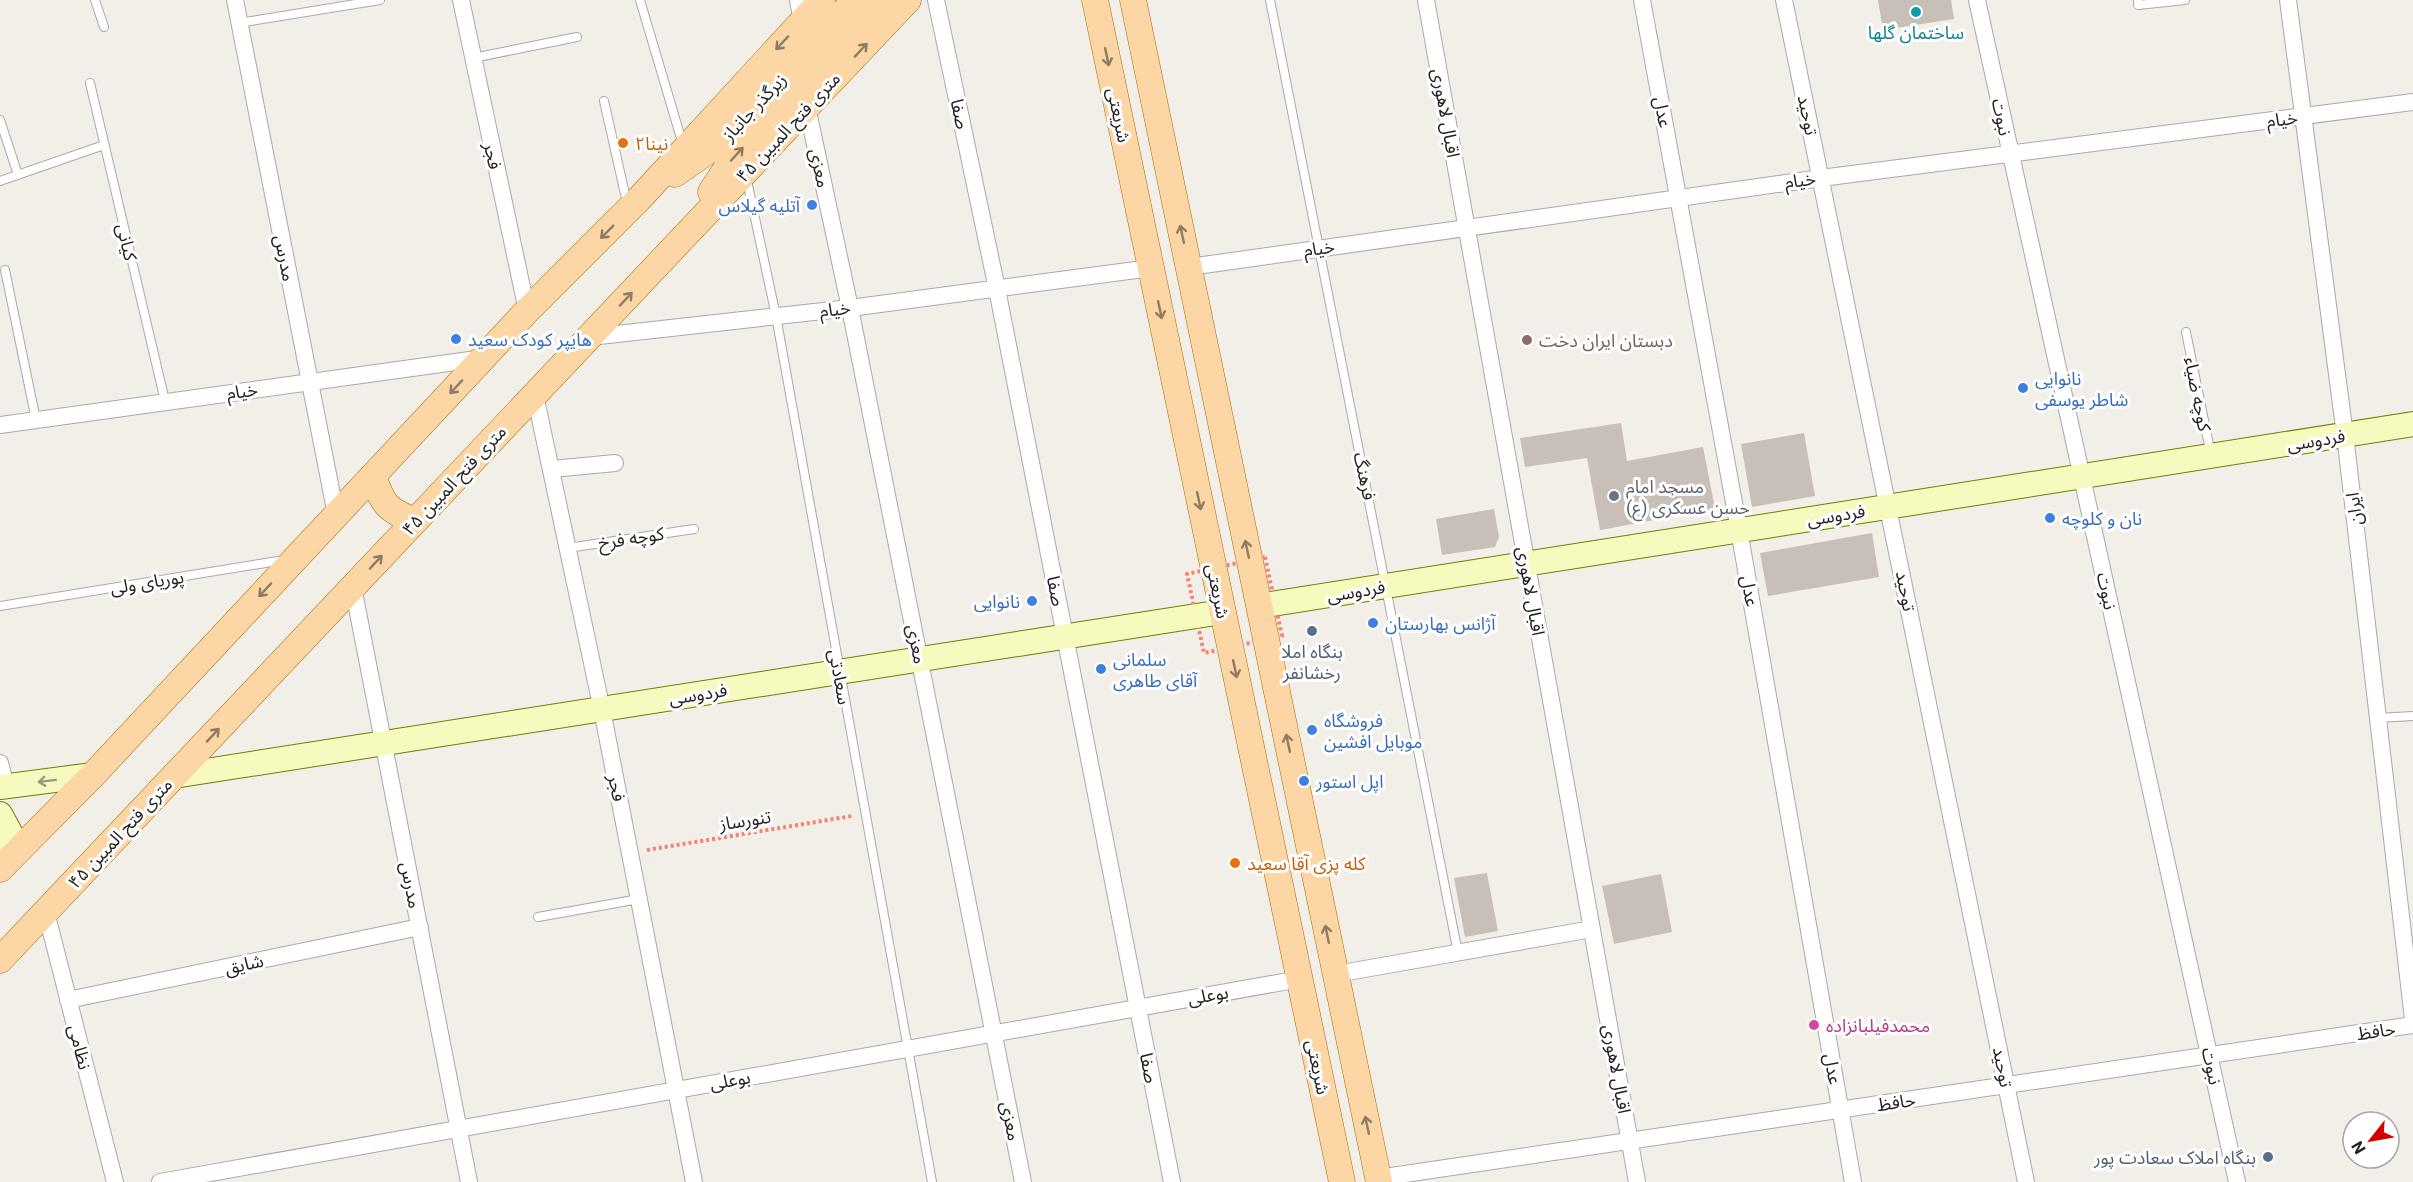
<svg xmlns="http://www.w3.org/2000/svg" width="2413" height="1182" font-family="Roboto,'Noto Sans Arabic',sans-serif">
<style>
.building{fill:#c7bfb8}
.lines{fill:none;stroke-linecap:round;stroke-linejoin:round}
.lane-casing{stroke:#a9a9a9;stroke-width:10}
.street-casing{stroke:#a9a9a9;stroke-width:18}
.secondary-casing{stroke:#707d05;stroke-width:26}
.primary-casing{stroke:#a06b00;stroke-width:27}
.path{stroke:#fa8072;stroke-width:4;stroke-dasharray:3 3;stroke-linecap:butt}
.lane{stroke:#fff;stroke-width:8}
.street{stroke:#fff;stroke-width:16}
.secondary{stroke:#f7fabf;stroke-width:24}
.primary{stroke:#fcd6a4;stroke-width:26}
.oneway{stroke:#8f7c63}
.oneway2{stroke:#979978}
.culture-dot{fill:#0f9aa8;stroke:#fff;stroke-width:2}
.food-dot{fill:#e8710a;stroke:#fff;stroke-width:2}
.shop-dot{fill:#3f7fe0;stroke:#fff;stroke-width:2}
.education-dot{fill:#8d6e63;stroke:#fff;stroke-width:2}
.worship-dot{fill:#6b7280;stroke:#fff;stroke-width:2}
.service-dot{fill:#5c6f8a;stroke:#fff;stroke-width:2}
.hotel-dot{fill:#d1479c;stroke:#fff;stroke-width:2}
.labels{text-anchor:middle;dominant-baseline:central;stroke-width:6;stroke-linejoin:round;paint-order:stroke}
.culture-label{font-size:18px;fill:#0d838f;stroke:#fff}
.street-label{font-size:18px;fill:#222;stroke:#fff}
.food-label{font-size:18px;fill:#c56008;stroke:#fff;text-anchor:start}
.shop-label{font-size:18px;fill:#366cbe;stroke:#fff;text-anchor:start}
.education-label{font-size:18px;fill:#785e54;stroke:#fff;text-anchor:start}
.worship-label{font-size:18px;fill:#5b616d;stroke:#fff;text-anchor:start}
.service-label{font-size:18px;fill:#4e5e75;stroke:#fff}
.hotel-label{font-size:18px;fill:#b23c85;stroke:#fff;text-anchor:start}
</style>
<rect width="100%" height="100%" fill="#f2efe9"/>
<!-- building -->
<path class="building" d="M1878 0H1951L1954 19 1883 30Z
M1621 423 1627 461 1703 447 1715 509 1600 530 1587 458 1525 467 1520 438Z
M1804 433 1815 496 1752 507 1741 444Z
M1494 509 1499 537 1495 547 1442 555 1436 519Z
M1872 533 1879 577 1768 596 1760 553Z
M1487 873 1498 931 1465 937 1454 878Z
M1661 874 1672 932 1614 944 1602 886Z"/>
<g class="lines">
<!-- lane casing -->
<g class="lane-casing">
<path id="lane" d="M95 0 104 27
M640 0 683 145
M1270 0 1458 953
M2138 0V5L2185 0
M239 23 380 0
M473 58 577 37
M90 83 165 401
M604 101 627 203
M0 120 18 175
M746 176 776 316 932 1182
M0 181 104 145
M5 270 36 420
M2186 332 2211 455
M568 548 694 529
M0 606 284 560
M2378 718 2413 716
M538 917 639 899"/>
</g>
<!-- street casing -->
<g class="street-casing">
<path id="street" d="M235 0 336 515
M461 0 527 311
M798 0 802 22
M936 0 997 289 1172 1182
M1426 0 1637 1182
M1642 0 1739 530 1853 1182
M1784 0 2026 1182
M1977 0 2237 1182
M2288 0 2345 435 2413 1019
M807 107 850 308 1023 1182
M1189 267 1821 178 2413 102
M590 337 850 308 1151 268
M535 395 602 710 694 1182
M0 425 484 358
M552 469 615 463
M353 587 469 1182
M0 763 6 786
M46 912 115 1182
M1336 974 1592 929
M68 1000 420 927
M1378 1178 2413 1025
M160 1182 1300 979"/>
</g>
<!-- secondary casing -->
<g class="secondary-casing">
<path id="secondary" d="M1259 606 2413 424
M174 776 1222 612
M0 787 93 775
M0 814 11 834V858"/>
</g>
<!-- primary casing -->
<g class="primary-casing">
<path id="primary" d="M1095 0 1342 1182
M1133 0 1379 1182
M675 174 718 144 855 0
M711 192 732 160 883 0
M373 476C383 505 387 510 415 521
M0 869 93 775 527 311 639 199 822 0
M0 960 908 0"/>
</g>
<!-- path -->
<path class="path" d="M1265 557 1282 636 1204 653 1187 574Z
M647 850 852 816"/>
<!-- lane -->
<use href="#lane" class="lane"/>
<!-- street -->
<use href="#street" class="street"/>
<!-- secondary -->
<use href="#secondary" class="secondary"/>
<!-- primary -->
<use href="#primary" class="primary"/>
</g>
<!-- one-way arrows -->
<defs><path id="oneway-shaft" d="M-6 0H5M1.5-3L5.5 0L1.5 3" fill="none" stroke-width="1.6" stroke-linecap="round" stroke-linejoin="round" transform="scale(1.5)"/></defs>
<g class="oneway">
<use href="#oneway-shaft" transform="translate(782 43) rotate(133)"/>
<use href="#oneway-shaft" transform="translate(861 50) rotate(-47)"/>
<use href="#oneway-shaft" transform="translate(1107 57) rotate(78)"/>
<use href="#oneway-shaft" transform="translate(737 154) rotate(-48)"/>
<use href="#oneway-shaft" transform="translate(607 232) rotate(135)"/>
<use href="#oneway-shaft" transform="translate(1182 234) rotate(-102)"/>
<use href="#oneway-shaft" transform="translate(626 299) rotate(-47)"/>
<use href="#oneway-shaft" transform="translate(1160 310) rotate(78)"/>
<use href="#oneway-shaft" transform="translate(456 387) rotate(133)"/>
<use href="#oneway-shaft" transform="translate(1199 501) rotate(78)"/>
<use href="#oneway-shaft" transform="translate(1247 549) rotate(-102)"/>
<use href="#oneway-shaft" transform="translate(376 562) rotate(-47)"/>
<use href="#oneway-shaft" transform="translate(265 590) rotate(133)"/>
<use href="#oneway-shaft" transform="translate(1235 669) rotate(78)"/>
<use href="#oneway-shaft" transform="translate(213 735) rotate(-47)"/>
<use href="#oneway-shaft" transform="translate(1288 743) rotate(-102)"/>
<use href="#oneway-shaft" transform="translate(1327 934) rotate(-102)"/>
<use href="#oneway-shaft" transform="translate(1367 1125) rotate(-102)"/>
</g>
<use class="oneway2" href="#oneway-shaft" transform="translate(47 781) rotate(173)"/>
<!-- markers -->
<circle class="culture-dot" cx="1916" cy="12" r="6"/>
<g class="food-dot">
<circle cx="623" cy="143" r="6"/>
<circle cx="1235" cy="863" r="6"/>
</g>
<g class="shop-dot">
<circle cx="812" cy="205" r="6"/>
<circle cx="456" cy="339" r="6"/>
<circle cx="2023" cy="388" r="6"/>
<circle cx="2050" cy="518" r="6"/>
<circle cx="1032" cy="601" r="6"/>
<circle cx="1373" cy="623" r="6"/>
<circle cx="1101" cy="669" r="6"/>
<circle cx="1312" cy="730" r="6"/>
<circle cx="1304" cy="781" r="6"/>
</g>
<circle class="education-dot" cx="1527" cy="340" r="6"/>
<circle class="worship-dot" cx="1614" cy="496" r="6"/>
<g class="service-dot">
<circle cx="1312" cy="631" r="6"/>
<circle cx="2268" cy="1157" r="6"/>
</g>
<circle class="hotel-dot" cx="1814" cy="1025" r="6"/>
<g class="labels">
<!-- culture labels -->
<g class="culture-label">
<text x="1916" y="32">ساختمان گلها</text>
</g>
<!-- street labels -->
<g class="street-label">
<text transform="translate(754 107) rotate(-47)">زیرگذر جانباز</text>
<text transform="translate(1663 112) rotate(79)">عدل</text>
<text transform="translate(1446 113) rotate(80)">اقبال لاهوری</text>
<text transform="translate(960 114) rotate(78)">صفا</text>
<text transform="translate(1119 115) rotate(78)">شریعتی</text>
<text transform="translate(1808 115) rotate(78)">توحید</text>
<text transform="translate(2002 117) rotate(78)">نبوت</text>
<text transform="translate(2282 119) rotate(-7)">خیام</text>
<text transform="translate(788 127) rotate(-47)">۴۵ متری فتح المبین</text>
<text transform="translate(493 156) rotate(78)">فجر</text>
<text transform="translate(820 168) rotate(78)">معزی</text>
<text transform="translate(1800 180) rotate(-8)">خیام</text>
<text transform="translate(127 242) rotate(77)">کیانی</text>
<text transform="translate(1319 248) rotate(-8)">خیام</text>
<text transform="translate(285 258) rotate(79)">مدرس</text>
<text transform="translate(835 309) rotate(-7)">خیام</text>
<text transform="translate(242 391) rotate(-8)">خیام</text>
<text transform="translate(2198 394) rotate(79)">کوچه ضیاء</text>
<text transform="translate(2316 440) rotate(-9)">فردوسی</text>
<text transform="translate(1365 476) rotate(78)">فرهنگ</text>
<text transform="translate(454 480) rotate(-47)">۴۵ متری فتح المبین</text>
<text transform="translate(2354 509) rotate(-97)">ایران</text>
<text transform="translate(1836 515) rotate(-9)">فردوسی</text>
<text transform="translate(631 538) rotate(-9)">کوچه فرخ</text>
<text transform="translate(147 582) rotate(-9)">پوریای ولی</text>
<text transform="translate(1056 591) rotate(79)">صفا</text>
<text transform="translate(1218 591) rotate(78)">شریعتی</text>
<text transform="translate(1356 591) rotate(-9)">فردوسی</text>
<text transform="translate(1531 591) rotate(80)">اقبال لاهوری</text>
<text transform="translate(1750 591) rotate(80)">عدل</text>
<text transform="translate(1906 591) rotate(79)">توحید</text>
<text transform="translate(2107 591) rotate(78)">نبوت</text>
<text transform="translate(917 644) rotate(79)">معزی</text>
<text transform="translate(840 677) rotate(80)">سعادتی</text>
<text transform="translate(698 694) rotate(-9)">فردوسی</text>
<text transform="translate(617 788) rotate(79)">فجر</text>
<text transform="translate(745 820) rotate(-9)">تنورساز</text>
<text transform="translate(120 833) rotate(-47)">۴۵ متری فتح المبین</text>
<text transform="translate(411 885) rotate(79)">مدرس</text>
<text transform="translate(244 964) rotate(-12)">شایق</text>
<text transform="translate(1208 995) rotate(-10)">بوعلی</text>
<text transform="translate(2376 1031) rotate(-8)">حافظ</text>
<text transform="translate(80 1047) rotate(76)">نظامی</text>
<text transform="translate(2212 1066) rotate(78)">نبوت</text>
<text transform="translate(1318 1067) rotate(78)">شریعتی</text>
<text transform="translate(2003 1067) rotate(79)">توحید</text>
<text transform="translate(1149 1068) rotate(79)">صفا</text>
<text transform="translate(1617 1069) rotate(80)">اقبال لاهوری</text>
<text transform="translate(1833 1069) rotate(80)">عدل</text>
<text transform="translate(730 1080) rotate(-10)">بوعلی</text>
<text transform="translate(1896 1102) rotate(-8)">حافظ</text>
<text transform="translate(1011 1121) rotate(79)">معزی</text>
</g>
<!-- food labels -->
<g class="food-label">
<text x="635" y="143">نینا۲</text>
<text x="1247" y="863">کله پزی آقا سعید</text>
</g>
<!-- shop labels -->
<g class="shop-label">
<text x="800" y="205" text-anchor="end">آتلیه گیلاس</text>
<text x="468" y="339">هایپر کودک سعید</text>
<text x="2035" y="378">نانوایی<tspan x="2035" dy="21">شاطر یوسفی</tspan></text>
<text x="2062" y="518">نان و کلوچه</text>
<text x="1020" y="601" text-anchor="end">نانوایی</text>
<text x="1385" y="623">آژانس بهارستان</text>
<text x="1113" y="659">سلمانی<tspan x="1113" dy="21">آقای طاهری</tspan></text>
<text x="1324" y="720">فروشگاه<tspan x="1324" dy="21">موبایل افشین</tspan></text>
<text x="1316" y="781">اپل استور</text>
</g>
<!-- education labels -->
<g class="education-label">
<text x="1539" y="340">دبستان ایران دخت</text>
</g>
<!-- worship labels -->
<g class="worship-label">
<text x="1626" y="486">مسجد امام<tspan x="1626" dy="21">حسن عسکری (ع)</tspan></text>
</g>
<!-- service labels -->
<g class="service-label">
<text x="1312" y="651">بنگاه املا<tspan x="1312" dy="21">رخشانفر</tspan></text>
<text x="2256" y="1157" text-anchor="end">بنگاه املاک سعادت پور</text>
</g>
<!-- hotel labels -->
<g class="hotel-label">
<text x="1826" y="1025">محمدفيلبانزاده</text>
</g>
</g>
<!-- north arrow -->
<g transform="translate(2371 1140) rotate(239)"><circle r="28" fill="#ffffff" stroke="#a7a7a7" stroke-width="1.5"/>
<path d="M0-4.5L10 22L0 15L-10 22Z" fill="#d40000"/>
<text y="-9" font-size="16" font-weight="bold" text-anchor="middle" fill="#222222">N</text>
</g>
</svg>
